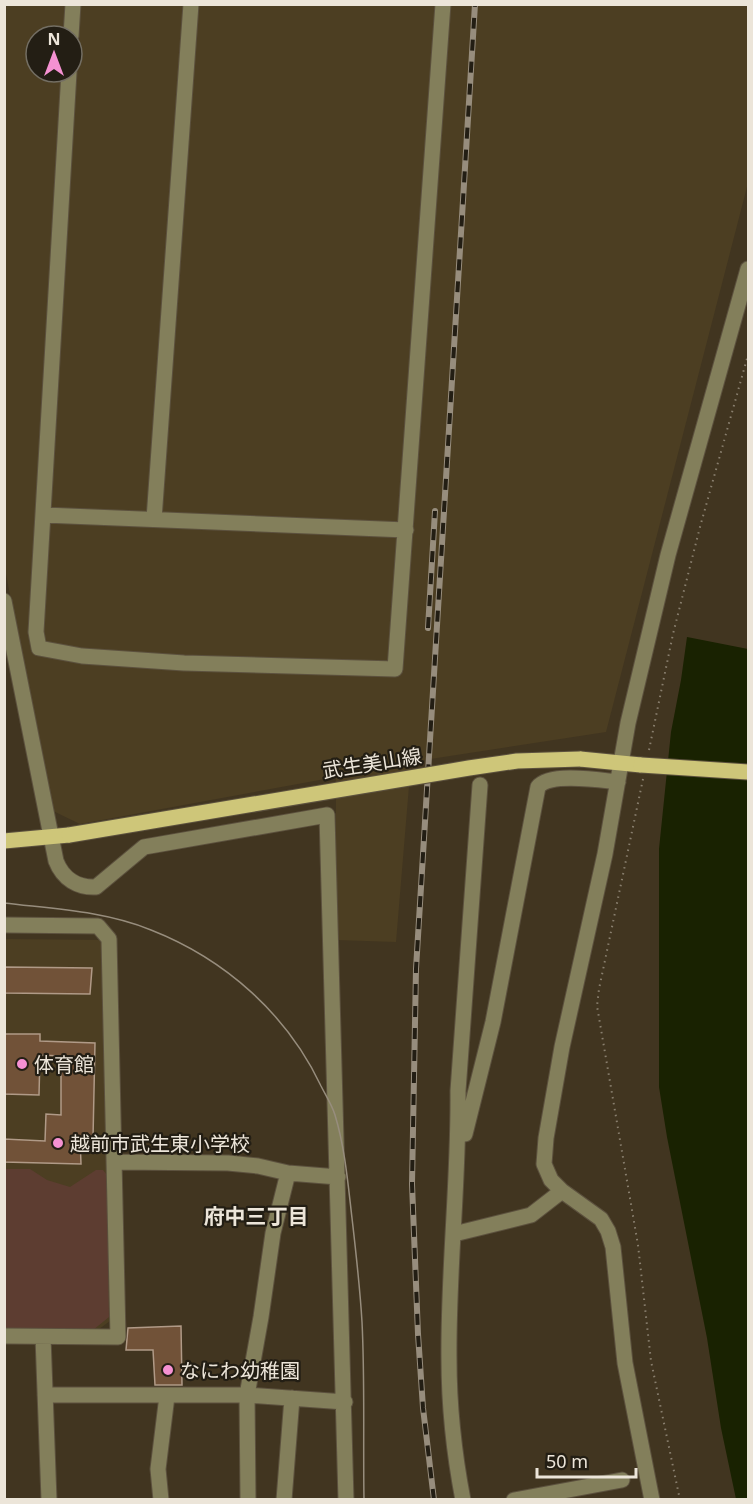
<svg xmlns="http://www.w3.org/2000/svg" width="753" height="1504" font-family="'Noto Sans','Noto Sans JP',sans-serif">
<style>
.built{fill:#4c3e22;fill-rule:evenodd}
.green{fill:#5d3d31}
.water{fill:#192201}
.building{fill:#715238;stroke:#b09a87;stroke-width:1.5}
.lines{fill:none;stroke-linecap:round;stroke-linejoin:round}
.minor-casing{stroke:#5c513e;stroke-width:17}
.major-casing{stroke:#5c513e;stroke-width:17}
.path{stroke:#897f6e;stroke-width:2;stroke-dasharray:1.5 4.5;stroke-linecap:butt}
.minor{stroke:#837f5b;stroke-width:15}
.major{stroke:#cec679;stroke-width:15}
.tram{stroke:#978d7d;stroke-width:1.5}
.rail-casing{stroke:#978d7d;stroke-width:6}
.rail{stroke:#231e14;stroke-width:4;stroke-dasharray:11;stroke-linecap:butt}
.major-bridge-casing{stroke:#5c513e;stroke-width:17;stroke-linecap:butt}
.major-bridge{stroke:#cec679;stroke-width:15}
.poi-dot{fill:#f591d2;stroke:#231e14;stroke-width:2}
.labels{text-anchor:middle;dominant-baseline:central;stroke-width:4.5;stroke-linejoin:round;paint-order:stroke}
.street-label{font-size:20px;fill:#ece5d9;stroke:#231e14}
.poi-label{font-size:20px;fill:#ece5d9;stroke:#231e14;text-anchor:start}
.neighbourhood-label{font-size:21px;font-weight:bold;fill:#ece5d9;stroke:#231e14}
</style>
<rect width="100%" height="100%" fill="#413520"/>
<!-- built -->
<path class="built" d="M5 5H748V183L606 732 411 762 396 942 336 940V777L80 824 51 810 6 574ZM36 36H72V72H36Z
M5 939 104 940 110 1321 95 1332 5 1330Z"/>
<!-- green -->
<path class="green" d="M5 1169H30L47 1180 70 1187 96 1170H103L107 1175 109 1317 93 1330 5 1328Z"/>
<!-- water -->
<path class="water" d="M687 637 748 649V1499H736L721 1428 707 1338 667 1137 659 1087V849L671 732 681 680Z"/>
<!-- building -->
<path class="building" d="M4 967 92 968 90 994 4 993Z
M4 1034H40V1041L95 1043 93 1138H80L81 1164 4 1162V1139L45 1141 46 1114 61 1115V1056L40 1055 39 1095 4 1094Z
M181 1326 182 1385H155L153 1350H126L128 1328Z"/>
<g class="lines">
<!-- minor casing -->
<g class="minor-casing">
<path id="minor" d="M71 36 73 4
M69 72 36 632 39 648 82 656 184 663 395 669 443 4
M44 515 406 530
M154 519 191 4
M4 601 56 861C63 879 78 888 96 887L144 847 327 815 346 1500
M4 925 98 926 109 939 118 1337 4 1336
M461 1134H465L493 1022 538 787C550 772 599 780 618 782
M115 1162 228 1163 258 1166 288 1173 338 1177
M454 1234 531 1215 562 1191
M43 1337 49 1500
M45 1395H247L345 1402
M161 1500 158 1469 167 1396
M248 1500 247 1395 261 1317 273 1233 288 1173
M284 1500 292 1398
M463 1500C454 1453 449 1406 449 1359 448 1270 459 1180 458 1091L480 785
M514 1500 622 1480
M652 1500 625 1363 613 1247 608 1231 601 1219 562 1191 551 1180 544 1164 546 1138 562 1047 605 854 628 723 668 555 748 269"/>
</g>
<!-- major casing -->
<g class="major-casing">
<path id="major" d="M580 759 641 765
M4 841 69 835"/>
</g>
<!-- path -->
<path class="path" d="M649 750 673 634 700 527 748 355
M643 779 599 989 597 1006 638 1245 651 1361 680 1500"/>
<!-- minor -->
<use href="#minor" class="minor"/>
<!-- major -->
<use href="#major" class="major"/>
<!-- tram -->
<path class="tram" d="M4 903C54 909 104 911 151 930 225 959 287 1014 321 1086 326 1096 332 1105 335 1115 345 1148 348 1184 352 1218 356 1253 360 1287 362 1322 365 1381 363 1441 364 1500"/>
<!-- rail casing -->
<g class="rail-casing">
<path id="rail" d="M428 628 435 511
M434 1500 423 1408 418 1334 412 1184 416 969 475 4"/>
</g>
<!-- rail -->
<use href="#rail" class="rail"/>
<!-- major-bridge casing -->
<g class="major-bridge-casing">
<path id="major-bridge" d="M641 765 748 772
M69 835 469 768 517 761 580 759"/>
</g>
<!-- major-bridge -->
<use href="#major-bridge" class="major-bridge"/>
</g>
<!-- markers -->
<g class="poi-dot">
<circle cx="22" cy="1064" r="6"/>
<circle cx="58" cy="1143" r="6"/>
<circle cx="168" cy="1370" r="6"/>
</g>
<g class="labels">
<!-- street labels -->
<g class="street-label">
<text transform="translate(372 763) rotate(-9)">武生美山線</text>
</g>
<!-- poi labels -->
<g class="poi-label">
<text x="34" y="1064">体育館</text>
<text x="70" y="1143">越前市武生東小学校</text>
<text x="180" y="1370">なにわ幼稚園</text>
</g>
<!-- neighbourhood labels -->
<g class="neighbourhood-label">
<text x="256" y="1216">府中三丁目</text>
</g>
</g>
<!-- border -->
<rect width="753" height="1504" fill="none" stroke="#ece5d9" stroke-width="12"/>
<!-- north arrow -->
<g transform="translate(54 54)"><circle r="28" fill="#231e14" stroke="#736e63" stroke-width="1.5"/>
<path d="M0-4.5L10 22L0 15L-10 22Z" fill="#f591d2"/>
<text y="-9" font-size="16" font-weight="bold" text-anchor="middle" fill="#ece5d9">N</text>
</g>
<!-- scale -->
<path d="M537 1468v9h99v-9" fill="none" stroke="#ece5d9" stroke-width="3"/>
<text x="546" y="1468" font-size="18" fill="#ece5d9" stroke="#231e14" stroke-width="4.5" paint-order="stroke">50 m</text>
</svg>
